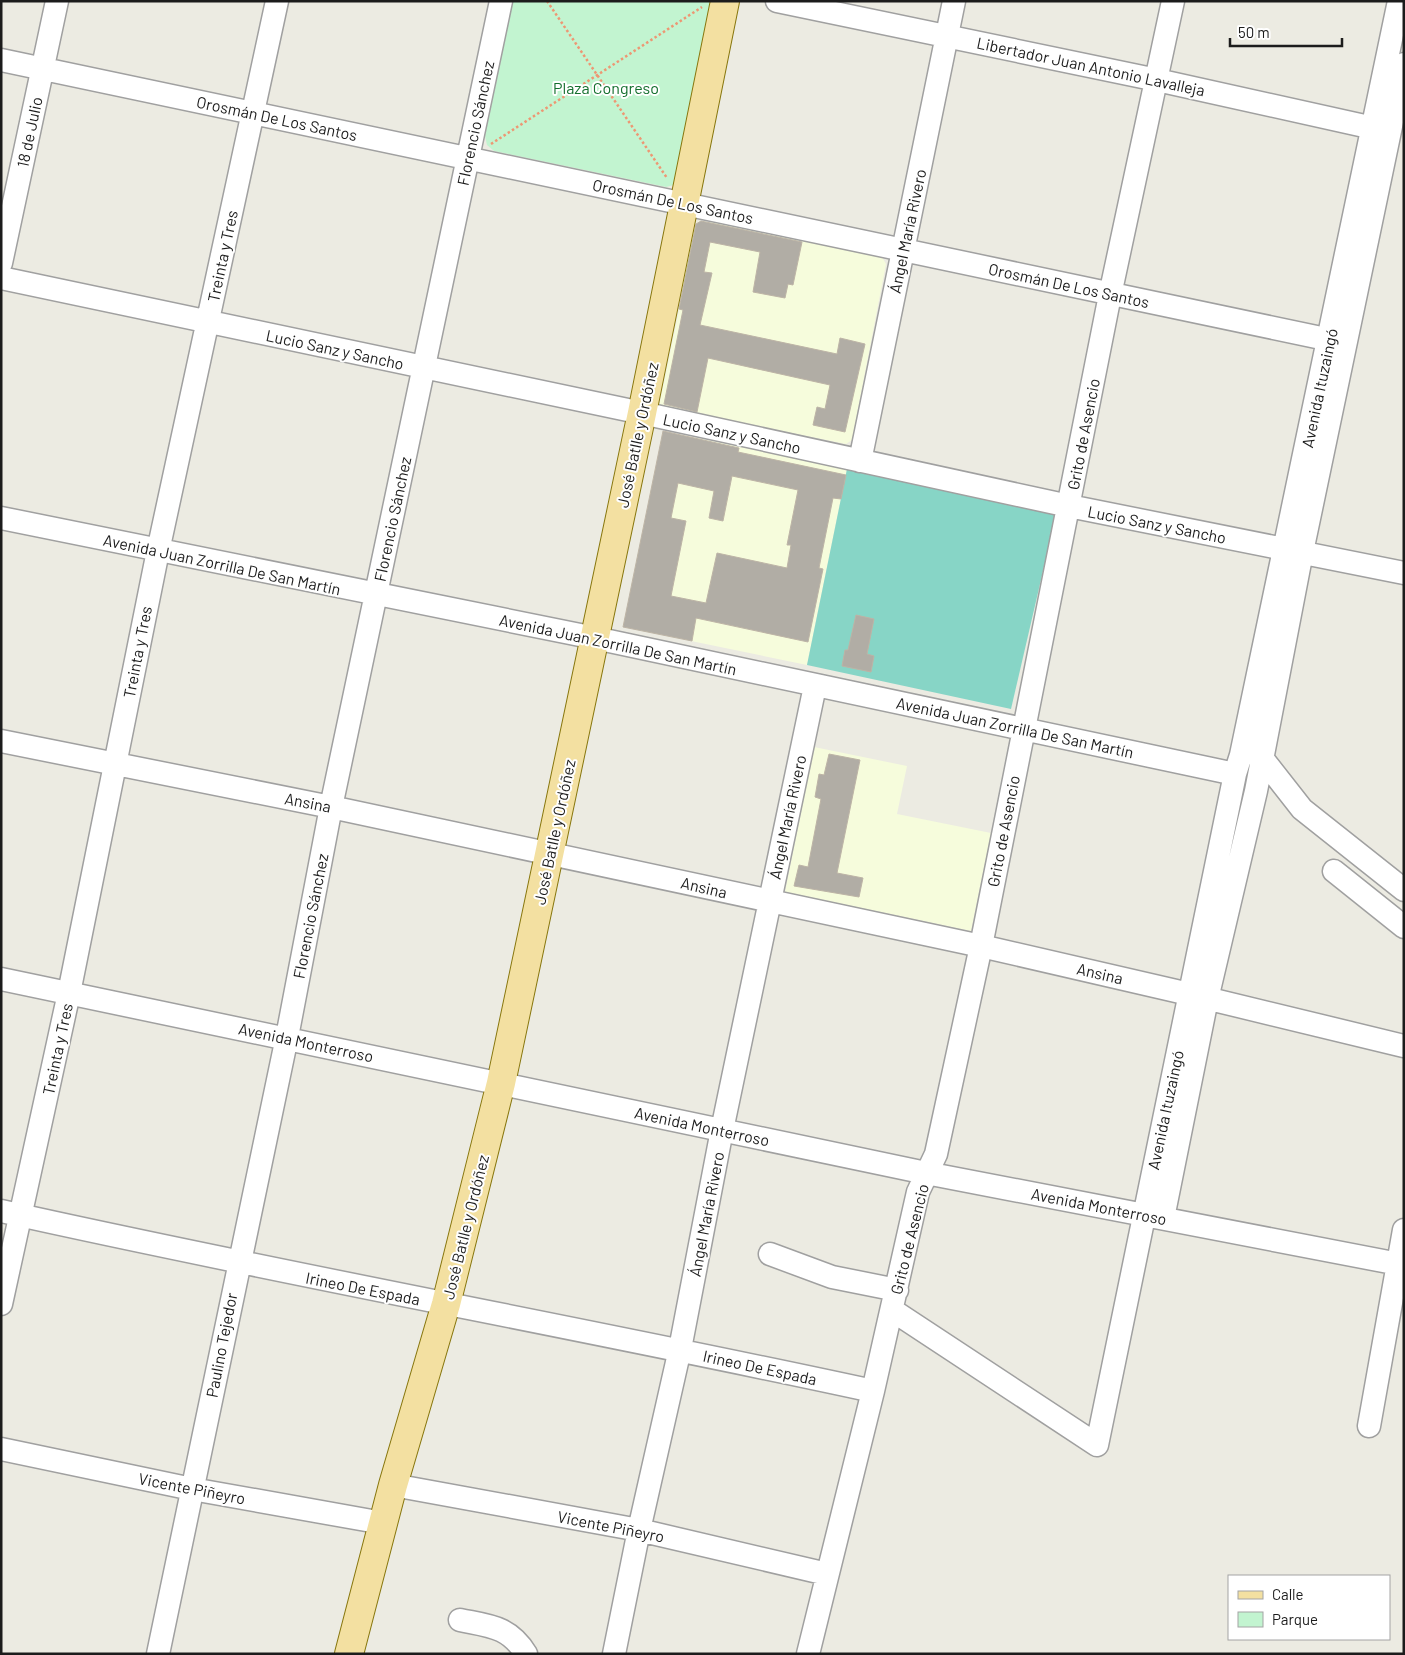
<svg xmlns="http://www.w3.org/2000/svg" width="1405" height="1655" font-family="Barlow,sans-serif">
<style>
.education{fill:#f6fcdc}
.park{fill:#c2f4d0}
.pitch{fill:#87d5c6}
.building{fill:#b1ada5;stroke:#bdb4a6;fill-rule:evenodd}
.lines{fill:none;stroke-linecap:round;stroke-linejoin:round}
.minor-casing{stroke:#a0a0a0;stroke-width:25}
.major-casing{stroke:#87760d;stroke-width:30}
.path{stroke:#ed9773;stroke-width:2.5;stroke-dasharray:2.5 2.5;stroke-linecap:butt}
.minor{stroke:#fff;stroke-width:22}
.major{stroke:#f3e0a1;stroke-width:28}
.labels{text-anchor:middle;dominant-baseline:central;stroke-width:4;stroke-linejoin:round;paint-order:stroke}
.street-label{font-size:16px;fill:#1c1c1c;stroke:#fff}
.park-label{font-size:16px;fill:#146f2e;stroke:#fff}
</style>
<rect width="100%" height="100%" fill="#ecebe2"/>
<!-- education -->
<path class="education" d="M712 220 882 257 886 264 852 440 846 444 659 406 683 291 679 290 690 234 694 233 693 229 699 221H705L709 224Z
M663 431 847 469 807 665 623 627Z
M814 747 907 766 897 814 991 833 971 931 785 892Z"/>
<!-- park -->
<path class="park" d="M513 1H712L677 180 674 185 666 187 494 151 487 145 485 136Z"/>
<!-- pitch -->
<path class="pitch" d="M847 469 1056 515 1011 709 807 665Z"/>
<!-- building -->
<path class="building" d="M701 221 802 242 793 285 788 284 785 298 753 292 760 252 710 242 704 272 712 273 700 325 837 354 840 338 865 344 845 432 813 425 817 407 825 409 830 385 708 358 697 412 664 404 683 310 679 309 696 224Z
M663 431 739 448 738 452 846 475 841 499 833 498 819 568 823 569 808 642 696 618 692 641 623 627ZM732 476 798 490 787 545H791L787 568 717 553 706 603 671 596 686 521 671 518 678 483 714 491 709 518 723 521Z
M856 615 874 619 867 654 874 656 871 672 842 666 845 650H848Z
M829 754 860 760 837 873 863 878 859 897 794 886 799 865 808 867 821 799 815 797 819 774 824 775Z"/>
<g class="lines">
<!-- minor casing -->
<g class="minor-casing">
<path id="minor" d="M777 1 1157 80 1387 131
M1 60 1345 343
M1 263 57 1
M1 278 642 413 1069 506 1404 573
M860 461 954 1
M1 518 595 638 1235 774
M1 741 331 807 981 946 1189 994 1404 1046
M1254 754 1262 758 1302 809 1404 890
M1334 871 1404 927
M1 979 926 1173 1404 1265
M1 1211C291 1276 583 1328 873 1391
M1163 1218 1207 999 1256 791 1302 552 1404 64
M770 1254 832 1277 897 1290
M1 1304 69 993 158 551 277 1
M892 1310 1097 1445 1235 774 1241 755 1399 1
M1369 1426 1404 1230
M1 1449 192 1489 383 1523
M393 1485 639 1530 827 1574
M460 1620C489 1626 509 1626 526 1654
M158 1654 287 1037 331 807 501 1
M614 1654 639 1530 680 1349 722 1130 815 686
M808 1654 873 1391 918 1192 936 1154 981 946 1110 295 1173 1"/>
</g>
<!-- major casing -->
<g class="major-casing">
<path id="major" d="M349 1654 393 1485 446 1304 501 1083 642 413 725 1"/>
</g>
<!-- path -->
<path class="path" d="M547 1 667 178
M491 144 702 7"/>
<!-- minor -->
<use href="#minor" class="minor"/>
<!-- major -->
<use href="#major" class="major"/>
</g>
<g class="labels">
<!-- street labels -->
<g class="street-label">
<text transform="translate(1091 66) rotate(12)">Libertador Juan Antonio Lavalleja</text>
<text transform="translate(277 118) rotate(12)">Orosmán De Los Santos</text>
<text transform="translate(475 123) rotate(-78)">Florencio Sánchez</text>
<text transform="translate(29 132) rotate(-78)">18 de Julio</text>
<text transform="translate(673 201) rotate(12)">Orosmán De Los Santos</text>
<text transform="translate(907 231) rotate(-78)">Ángel María Rivero</text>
<text transform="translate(222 256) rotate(-78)">Treinta y Tres</text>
<text transform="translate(1069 285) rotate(12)">Orosmán De Los Santos</text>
<text transform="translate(335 349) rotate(12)">Lucio Sanz y Sancho</text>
<text transform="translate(1319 388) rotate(-78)">Avenida Ituzaingó</text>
<text transform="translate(732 433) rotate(12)">Lucio Sanz y Sancho</text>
<text transform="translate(1083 434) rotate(-79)">Grito de Asencio</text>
<text transform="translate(637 435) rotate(-78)">José Batlle y Ordóñez</text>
<text transform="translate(392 519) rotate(-78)">Florencio Sánchez</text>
<text transform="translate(1157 524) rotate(11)">Lucio Sanz y Sancho</text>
<text transform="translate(222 564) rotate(12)">Avenida Juan Zorrilla De San Martín</text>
<text transform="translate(618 644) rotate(12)">Avenida Juan Zorrilla De San Martín</text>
<text transform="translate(137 652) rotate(-79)">Treinta y Tres</text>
<text transform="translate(1015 727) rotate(12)">Avenida Juan Zorrilla De San Martín</text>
<text transform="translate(308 802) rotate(11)">Ansina</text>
<text transform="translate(787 817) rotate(-78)">Ángel María Rivero</text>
<text transform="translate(1003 831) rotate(-79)">Grito de Asencio</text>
<text transform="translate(554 832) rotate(-78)">José Batlle y Ordóñez</text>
<text transform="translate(704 887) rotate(13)">Ansina</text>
<text transform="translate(310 916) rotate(-79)">Florencio Sánchez</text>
<text transform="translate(1100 973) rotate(13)">Ansina</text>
<text transform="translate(306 1042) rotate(12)">Avenida Monterroso</text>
<text transform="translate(57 1049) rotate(-78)">Treinta y Tres</text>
<text transform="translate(1165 1110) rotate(-78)">Avenida Ituzaingó</text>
<text transform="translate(702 1126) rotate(12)">Avenida Monterroso</text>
<text transform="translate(1099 1206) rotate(11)">Avenida Monterroso</text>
<text transform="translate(706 1214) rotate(-79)">Ángel María Rivero</text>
<text transform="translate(465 1227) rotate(-76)">José Batlle y Ordóñez</text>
<text transform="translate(909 1239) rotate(-76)">Grito de Asencio</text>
<text transform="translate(363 1288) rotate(11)">Irineo De Espada</text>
<text transform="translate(221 1345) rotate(-79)">Paulino Tejedor</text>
<text transform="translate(760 1367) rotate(12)">Irineo De Espada</text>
<text transform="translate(192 1488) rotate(11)">Vicente Piñeyro</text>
<text transform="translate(611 1526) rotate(11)">Vicente Piñeyro</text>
</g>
<!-- park labels -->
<g class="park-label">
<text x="606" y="87">Plaza Congreso</text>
</g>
</g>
<!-- border -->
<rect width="1405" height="1655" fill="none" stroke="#1c1c1c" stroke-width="5"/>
<!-- legend -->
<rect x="1228" y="1575" width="162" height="65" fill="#ffffff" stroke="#a4a4a4"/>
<rect x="1238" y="1591" width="25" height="8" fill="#f3e0a1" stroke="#a4a4a4"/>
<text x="1272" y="1600" font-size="15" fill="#1c1c1c">Calle</text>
<rect x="1238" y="1612" width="25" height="15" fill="#c2f4d0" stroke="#a4a4a4"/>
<text x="1272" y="1625" font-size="15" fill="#1c1c1c">Parque</text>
<!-- scale -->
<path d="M1230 38v8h112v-8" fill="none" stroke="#1c1c1c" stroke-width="2.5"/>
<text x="1238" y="38" font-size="15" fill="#1c1c1c" stroke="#ffffff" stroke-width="4" paint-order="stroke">50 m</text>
</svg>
